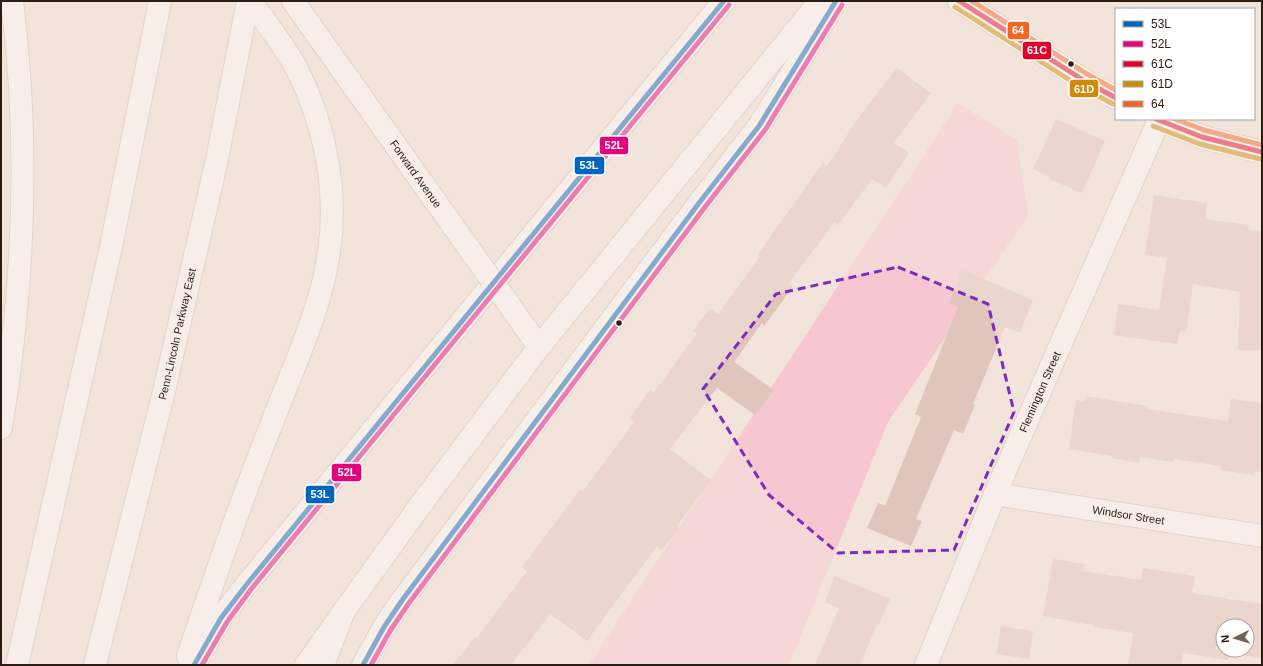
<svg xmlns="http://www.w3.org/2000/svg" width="1263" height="666" font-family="Helvetica,sans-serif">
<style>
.green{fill:#f7c7d1}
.building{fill:#dfc5bb;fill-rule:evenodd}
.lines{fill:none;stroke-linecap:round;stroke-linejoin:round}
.minor-casing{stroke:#cdc0b6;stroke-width:24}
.secondary-casing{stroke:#cdc0b6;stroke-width:24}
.primary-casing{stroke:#cdc0b6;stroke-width:24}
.motorway-casing{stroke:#cdc0b6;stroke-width:24}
.minor{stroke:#fdfbfa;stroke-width:22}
.secondary{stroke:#fdfbfa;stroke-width:22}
.primary{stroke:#fdfbfa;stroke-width:22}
.motorway{stroke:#fdfbfa;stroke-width:22}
.primary-bridge-casing{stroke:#cdc0b6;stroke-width:24;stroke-linecap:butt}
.primary-bridge{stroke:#fdfbfa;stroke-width:22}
.bus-1-casing{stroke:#fff;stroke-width:8}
.bus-2-casing{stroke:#fff;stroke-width:8}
.bus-3-casing{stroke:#fff;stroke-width:8}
.bus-4-casing{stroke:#fff;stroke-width:8}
.bus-5-casing{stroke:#fff;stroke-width:8}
.bus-1{stroke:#0065bd;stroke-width:5}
.bus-2{stroke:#e5007d;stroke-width:5}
.bus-3{stroke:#e4002b;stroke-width:5}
.bus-4{stroke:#ce8b04;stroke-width:5}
.bus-5{stroke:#f26522;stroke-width:5}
.marked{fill:none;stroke:#7b2cbf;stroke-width:3;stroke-dasharray:8 5;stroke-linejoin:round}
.bus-dot{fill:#2b1d12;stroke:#fff;stroke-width:1.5}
.labels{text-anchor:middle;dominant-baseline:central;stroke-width:3.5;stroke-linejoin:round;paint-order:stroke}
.street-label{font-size:11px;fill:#2b1d12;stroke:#fff}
.line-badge{stroke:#fff;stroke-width:1.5}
.badge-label{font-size:11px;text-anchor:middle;font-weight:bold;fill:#fff}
</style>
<rect width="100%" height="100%" fill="#f2e4db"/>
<!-- green -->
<path class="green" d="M958 103 1017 140 1028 215 888 422 789 665H589Z"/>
<!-- building -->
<path class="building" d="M897 68 931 93 894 143 909 153 886 188 872 179 838 225 835 222 789 283 793 287 764 326 762 323 734 362 774 390 755 415 717 388 670 449 711 480 677 526 679 528 662 550 657 546 587 641 550 614 511 665H453L475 637 477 638 527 571 522 567 559 518 581 489 583 491 634 422 629 418 650 390 654 392 697 334 693 331 710 308 718 314 760 256 758 254 799 196 823 163 827 166 859 117Z
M1056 119 1105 141 1082 193 1049 179 1050 177 1033 169Z
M1154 195 1207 203 1205 219 1249 225 1248 229 1262 232V350H1238L1240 292 1193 284 1186 332 1180 331 1177 344 1114 335 1118 304 1159 310 1167 258 1145 255Z
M962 270 1033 300 1020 333 1005 327 973 404 975 405 963 434 954 430 916 519 922 521 911 546 867 528 878 503 885 506 921 417 915 414 958 307 949 303Z
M1085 396 1148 406 1147 409 1228 421 1231 399 1262 403V472L1255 471V475L1220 470 1221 466 1174 459 1173 462 1140 457 1139 463 1112 458V456L1069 449 1076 400 1084 402Z
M1053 559 1085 564 1083 571 1141 580 1143 568 1195 576 1192 593 1262 604V658L1229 653 1228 660 1183 653 1181 665H1128L1133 633 1093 627V625L1043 616ZM1223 626H1247V650H1223Z
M835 576 890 599 879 625 877 624 860 665H815L839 608 825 602Z
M1001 626 1033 631 1029 659 997 654Z"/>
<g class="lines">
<!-- minor casing -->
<g class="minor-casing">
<g id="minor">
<path id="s1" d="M995 494 1262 536"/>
<path id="s2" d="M926 665 995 494 1159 120"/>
</g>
</g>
<!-- secondary casing -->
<g class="secondary-casing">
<path id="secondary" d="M959 1 1083 80 1116 98
M1156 119 1202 137 1262 152"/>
</g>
<!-- primary casing -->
<g class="primary-casing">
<g id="primary">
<path id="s3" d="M293 1 480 264"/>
<path d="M503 296 539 347"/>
<path d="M188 656C214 579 240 503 270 428 291 372 321 311 329 252 338 190 325 126 298 71 285 46 267 24 250 1"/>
<path d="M194 665 221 618 247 584 724 1"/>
<path d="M323 665 344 611 422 503 539 347 820 1"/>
<path d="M363 665 384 627 403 599 699 203 759 126 836 1"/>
</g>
</g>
<!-- motorway casing -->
<g class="motorway-casing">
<g id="motorway">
<path d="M1 428C24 287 30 143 12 1"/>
<path d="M17 665 111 247 160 1"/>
<path id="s4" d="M95 665 164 391 216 164 248 1"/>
<path d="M306 665 344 611"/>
</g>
</g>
<!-- minor -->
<use href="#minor" class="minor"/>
<!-- secondary -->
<use href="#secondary" class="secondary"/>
<!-- primary -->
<use href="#primary" class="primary"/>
<!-- motorway -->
<use href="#motorway" class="motorway"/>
<!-- primary-bridge casing -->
<g class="primary-bridge-casing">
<path id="primary-bridge" d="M480 264 503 296"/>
</g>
<!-- primary-bridge -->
<use href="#primary-bridge" class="primary-bridge"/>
<!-- bus-1 casing -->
<g class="bus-1-casing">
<path id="bus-1" d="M194 665 221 618 247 584 724 1
M363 665 384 627 403 599 699 203 759 126 836 1"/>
</g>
<!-- bus-2 casing -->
<g class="bus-2-casing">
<path id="bus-2" d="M202 665 227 622 252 588 729 5
M371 665 390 631 409 603 705 207 765 130 842 5"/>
</g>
<!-- bus-3 casing -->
<g class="bus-3-casing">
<path id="bus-3" d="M959 1 1083 80 1116 98
M1156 119 1202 137 1262 152"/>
</g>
<!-- bus-4 casing -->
<g class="bus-4-casing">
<path id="bus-4" d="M955 7 1079 86 1113 104
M1153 126 1200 144 1260 159"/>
</g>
<!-- bus-5 casing -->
<g class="bus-5-casing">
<path id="bus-5" d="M972 1 1087 74 1116 90
M1175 119 1204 130 1262 145"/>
</g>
<!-- bus-1 -->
<use href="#bus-1" class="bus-1"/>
<!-- bus-2 -->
<use href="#bus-2" class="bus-2"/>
<!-- bus-3 -->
<use href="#bus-3" class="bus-3"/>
<!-- bus-4 -->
<use href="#bus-4" class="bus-4"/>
<!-- bus-5 -->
<use href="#bus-5" class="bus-5"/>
</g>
<!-- marked area -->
<path d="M0 0H1263V666H0ZM898 267 988 304 1014 412 954 550 838 553 769 495 703 389 776 294Z" fill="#f2e4db" fill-opacity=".55" fill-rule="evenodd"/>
<path class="marked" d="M898 267 988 304 1014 412 954 550 838 553 769 495 703 389 776 294Z"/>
<!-- markers -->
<g class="bus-dot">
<circle cx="1071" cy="64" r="3.5"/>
<circle cx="619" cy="323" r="3.5"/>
</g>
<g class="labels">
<!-- street labels -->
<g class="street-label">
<text stroke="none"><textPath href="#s3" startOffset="212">Forward Avenue</textPath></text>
<text stroke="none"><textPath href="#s4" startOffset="341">Penn-Lincoln Parkway East</textPath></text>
<text stroke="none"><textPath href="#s2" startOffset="296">Flemington Street</textPath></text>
<text stroke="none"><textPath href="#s1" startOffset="135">Windsor Street</textPath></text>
</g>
</g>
<g class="line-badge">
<rect x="1007" y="21" width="23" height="19" rx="4" fill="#f26522"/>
<rect x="1022" y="41" width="30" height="19" rx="4" fill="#e4002b"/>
<rect x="1069" y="79" width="30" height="19" rx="4" fill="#ce8b04"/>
<rect x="599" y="136" width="30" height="19" rx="4" fill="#e5007d"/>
<rect x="574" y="156" width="31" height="19" rx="4" fill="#0065bd"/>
<rect x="331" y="463" width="31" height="19" rx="4" fill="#e5007d"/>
<rect x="305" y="485" width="30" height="19" rx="4" fill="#0065bd"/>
</g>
<g class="badge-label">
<text x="1018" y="34">64</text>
<text x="1037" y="54">61C</text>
<text x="1084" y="93">61D</text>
<text x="614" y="149">52L</text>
<text x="589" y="169">53L</text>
<text x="347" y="476">52L</text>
<text x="320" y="498">53L</text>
</g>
<!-- border -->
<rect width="1263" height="666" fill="none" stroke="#2b1d12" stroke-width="4"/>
<!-- legend -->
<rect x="1115" y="8" width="140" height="112" fill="#ffffff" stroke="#aaa5a0"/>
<rect x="1123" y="21" width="20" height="6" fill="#0065bd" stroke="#aaa5a0"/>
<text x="1151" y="28" font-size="12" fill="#2b1d12">53L</text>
<rect x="1123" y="41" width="20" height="6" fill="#e5007d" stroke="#aaa5a0"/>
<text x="1151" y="48" font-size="12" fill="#2b1d12">52L</text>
<rect x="1123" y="61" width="20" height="6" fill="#e4002b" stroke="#aaa5a0"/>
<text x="1151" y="68" font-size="12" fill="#2b1d12">61C</text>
<rect x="1123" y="81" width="20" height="6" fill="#ce8b04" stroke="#aaa5a0"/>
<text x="1151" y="88" font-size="12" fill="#2b1d12">61D</text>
<rect x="1123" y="101" width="20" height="6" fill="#f26522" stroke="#aaa5a0"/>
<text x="1151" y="108" font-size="12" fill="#2b1d12">64</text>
<!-- north arrow -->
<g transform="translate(1235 638) rotate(265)"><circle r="19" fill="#ffffff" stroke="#aaa5a0"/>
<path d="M0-3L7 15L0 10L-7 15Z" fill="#716358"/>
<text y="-6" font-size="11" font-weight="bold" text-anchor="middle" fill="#2b1d12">N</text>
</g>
</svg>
